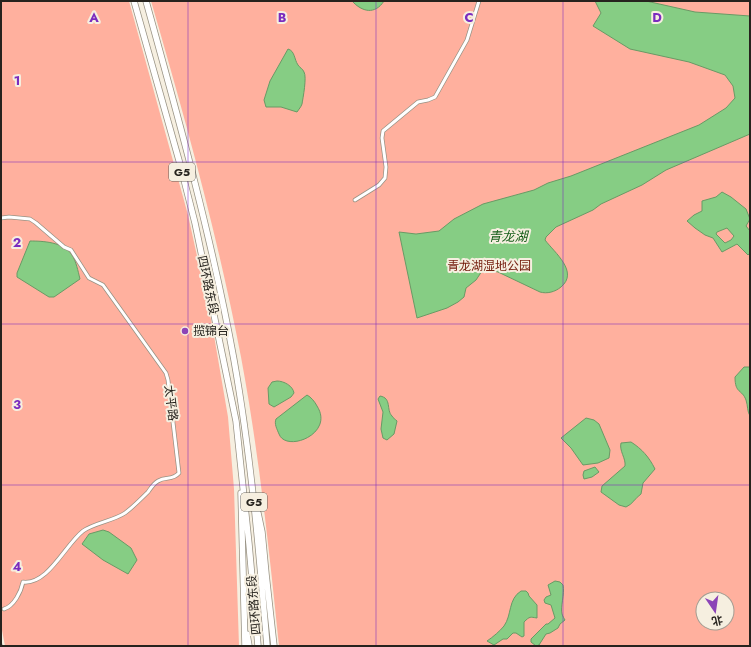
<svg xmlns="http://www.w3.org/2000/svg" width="751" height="647" font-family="Jost,'Noto Sans SC',sans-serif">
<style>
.green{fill:#ffb09e;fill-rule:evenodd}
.water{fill:#86cd84;stroke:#699a65;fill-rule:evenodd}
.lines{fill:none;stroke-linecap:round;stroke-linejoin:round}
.minor-casing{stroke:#989284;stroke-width:4.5}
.motorway-casing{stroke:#989284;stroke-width:7}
.minor{stroke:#fff;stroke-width:3}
.motorway{stroke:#fff;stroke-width:5.5}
.rail{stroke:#55514a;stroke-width:1}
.grid{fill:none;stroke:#7b2cbf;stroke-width:1;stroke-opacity:0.55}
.poi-dot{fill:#8c44b7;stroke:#f6efe0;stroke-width:1.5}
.labels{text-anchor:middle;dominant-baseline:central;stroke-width:4;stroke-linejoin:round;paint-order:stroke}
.shield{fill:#f6efe0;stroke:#646058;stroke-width:1}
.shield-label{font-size:11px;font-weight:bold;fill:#26231e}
.park-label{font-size:12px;fill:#731c0b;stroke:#f6efe0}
.street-label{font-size:12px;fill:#26231e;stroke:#f6efe0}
.poi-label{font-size:12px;fill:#26231e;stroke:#f6efe0;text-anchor:start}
.water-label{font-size:13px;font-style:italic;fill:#165e19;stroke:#f6efe0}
.grid-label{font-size:13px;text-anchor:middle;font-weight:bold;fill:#7b2cbf;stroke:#f6efe0;stroke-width:4;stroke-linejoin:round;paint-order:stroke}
</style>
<rect width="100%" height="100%" fill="#f6efe0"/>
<!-- green -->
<path class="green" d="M1 1H129L188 215 212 324 228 417 234 489 239 646H5L1 625Z
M151 1H750V646H279C269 549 259 453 241 357 218 237 185 118 151 1ZM703 599H727V623H703Z"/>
<!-- water -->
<path class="water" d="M352 1H384C375 15 362 12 352 1Z
M595 1H646L695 12 750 16V134L666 170 642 185 601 204 593 210 556 227 546 237 545 240C555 253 579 272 561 287 555 292 547 294 540 292L498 272 485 269 482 271 476 280 466 288 464 297 458 302 447 308 417 318 399 232 416 234 439 231 454 219 483 204 534 190 548 183 571 176 699 125 726 108 735 98 733 86 725 75 689 62 630 49 593 26 601 13Z
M288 49C295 51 294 59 298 65 299 67 303 69 304 72 307 77 303 98 302 104 301 107 299 109 297 112L281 107H266L264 100 270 81Z
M722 192 731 197 746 209 750 219 746 226 750 231V253L748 255 737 244 722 252 713 238 705 235 695 228 687 221 694 215 702 211V201L716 197ZM727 228 734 236 731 240 725 243 716 234 717 232Z
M30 241C43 241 64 242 72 255 76 261 78 271 80 279L54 297H49L17 277V273Z
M744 367H750V416C747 411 748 406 746 400 742 389 735 394 735 377Z
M277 381C284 381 293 386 294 393L291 397 274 407 269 404 268 388 272 382Z
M307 395C311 397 315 402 317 406 335 434 286 453 279 434 277 429 274 424 276 419Z
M380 396C392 398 386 410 392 416 393 418 395 419 397 421L394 434 387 440 383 438 381 429 383 412 378 399Z
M586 418 594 420 599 424 610 450 609 458 598 463 583 465 571 448 561 438Z
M631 442C642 449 649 457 655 469L643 483 641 494C635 498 633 504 626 507L619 505 601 492 602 486 625 466C626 458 619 451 621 443Z
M595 467 599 472 592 477 584 479 583 475 584 471Z
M103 530 109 532 131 548 137 560 128 574 103 560 82 544 89 534Z
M555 581 560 582 563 585C565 594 560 607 562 614 563 617 564 618 565 620L560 624 558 628 550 633 546 634 539 645 536 646 531 642V639L546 624H548L555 618 551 605 545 603 544 600 546 597 551 595 548 585Z
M521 591H526L528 593 529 596 537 605V618C530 617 530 616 524 622V636L522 637 516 633H513L507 639H503L494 645 487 641C493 637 500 631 504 626 512 615 508 599 521 591Z"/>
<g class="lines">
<!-- minor casing -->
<g class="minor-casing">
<path id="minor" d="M355 200 379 185 385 178 386 167 382 138 383 131 418 102 428 100 435 97 467 40 479 1
M1 218 9 217 30 219 36 223 64 247 71 250 89 278 103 285 166 373 168 380 179 473C172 481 166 476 158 481 153 484 151 488 148 492 141 499 133 507 125 513 113 521 94 523 83 531 65 545 48 585 23 582 21 592 14 606 4 609"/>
</g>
<!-- motorway casing -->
<g class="motorway-casing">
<path id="motorway" d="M134 1 180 164 195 223 236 421 249 544 258 646
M146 1C179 120 212 239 234 360 251 455 259 550 267 646
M241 493 245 646
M258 513 262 532 266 574 274 646
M247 634 249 646"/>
</g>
<!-- minor -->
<use href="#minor" class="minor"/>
<!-- motorway -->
<use href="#motorway" class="motorway"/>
<!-- rail -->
<path class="rail" d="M1 640 2 646"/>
</g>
<!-- grid -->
<path class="grid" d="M188 1V646M376 1V646M563 1V646M1 162H750M1 324H750M1 485H750"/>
<!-- markers -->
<circle class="poi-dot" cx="185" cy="331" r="4"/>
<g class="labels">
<!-- shield labels -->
<g class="shield">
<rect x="169" y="163" width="26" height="18" rx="3"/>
<rect x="241" y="493" width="26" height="18" rx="3"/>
</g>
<g class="shield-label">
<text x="182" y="172">G5</text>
<text x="254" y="502">G5</text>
</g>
<!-- park labels -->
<g class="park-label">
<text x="489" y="266">青龙湖湿地公园</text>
</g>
<!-- street labels -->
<g class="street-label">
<text transform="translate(208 285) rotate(78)">四环路东段</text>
<text transform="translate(171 403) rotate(83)">太平路</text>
<text transform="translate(254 605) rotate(-95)">四环路东段</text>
</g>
<!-- poi labels -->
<g class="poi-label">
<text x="193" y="331">揽锦台</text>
</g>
<!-- water labels -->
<g class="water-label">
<text x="508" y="236">青龙湖</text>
</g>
</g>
<g class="grid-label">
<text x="94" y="22">A</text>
<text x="282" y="22">B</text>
<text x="469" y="22">C</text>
<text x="657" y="22">D</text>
<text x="17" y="85">1</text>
<text x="17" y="247">2</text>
<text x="17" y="409">3</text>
<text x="17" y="571">4</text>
</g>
<!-- border -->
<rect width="751" height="647" fill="none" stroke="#26231e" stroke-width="4"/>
<!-- north arrow -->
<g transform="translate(715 611) rotate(167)"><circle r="19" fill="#f6efe0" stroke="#a39d92"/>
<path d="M0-3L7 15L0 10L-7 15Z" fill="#8c44b7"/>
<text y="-6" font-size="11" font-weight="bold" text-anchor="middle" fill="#26231e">北</text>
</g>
</svg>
